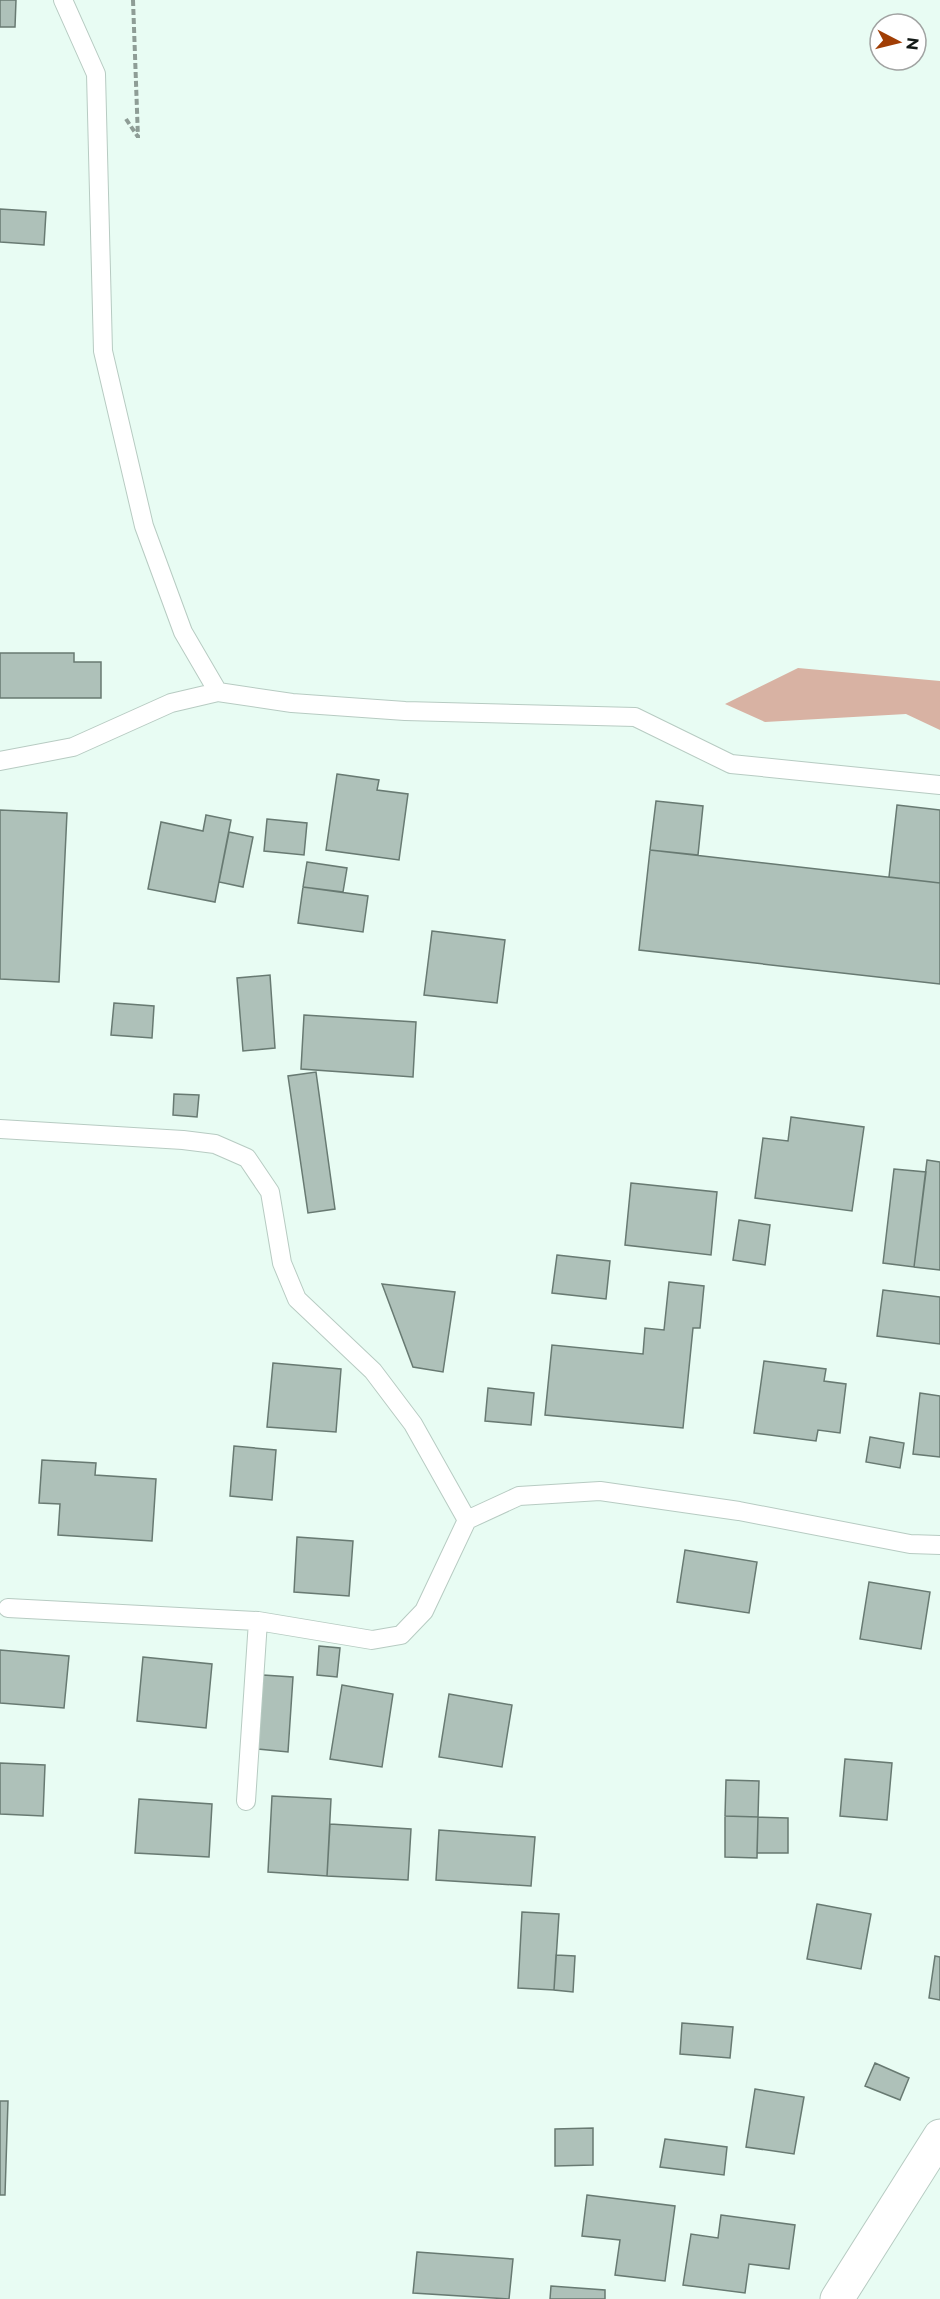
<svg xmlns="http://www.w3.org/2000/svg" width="940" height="2299" font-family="Montserrat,sans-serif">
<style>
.forest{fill:#d8b2a3}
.building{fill:#aec1b9;stroke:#687a72;stroke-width:1.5}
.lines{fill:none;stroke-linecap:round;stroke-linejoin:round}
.lane-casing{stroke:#b7cbc2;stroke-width:20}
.secondary-casing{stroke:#b7cbc2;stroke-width:35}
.path{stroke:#8e9d96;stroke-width:4;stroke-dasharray:6 3;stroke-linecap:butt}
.lane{stroke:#fff;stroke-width:18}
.secondary{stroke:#fff;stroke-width:33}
</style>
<rect width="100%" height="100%" fill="#e8fcf3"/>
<!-- forest -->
<path class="forest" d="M798 668 940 681V730L906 714 765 722 725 704Z"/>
<!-- building -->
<path class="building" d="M0 0H16L15 27H0Z
M0 209 46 212 44 245 0 242Z
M0 653H74V662H101V698H0Z
M337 774 379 780 377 790 408 794 399 860 326 850Z
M656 801 703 806 698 855 650 850Z
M897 805 940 810V883L889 877Z
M0 810 67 813 59 982 0 979Z
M206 815 231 820 215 902 148 889 161 822 203 831Z
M267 819 307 823 304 855 264 851Z
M229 832 253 837 243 887 219 882Z
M650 850 940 883V984L639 950Z
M307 862 347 868 343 892 303 887Z
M303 887 368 896 363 932 298 923Z
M432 931 505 940 497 1003 424 995Z
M270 975 275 1048 243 1051 237 978Z
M114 1003 154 1006 152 1038 111 1035Z
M304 1015 416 1022 413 1077 301 1069Z
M316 1072 335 1209 308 1213 288 1076Z
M174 1094 199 1095 197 1117 173 1115Z
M791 1117 864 1127 852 1211 755 1198 763 1138 788 1141Z
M927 1160 940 1162V1270L914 1267Z
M894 1169 926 1172 914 1267 883 1263Z
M631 1183 717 1192 711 1255 625 1245Z
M739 1220 770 1225 765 1265 733 1260Z
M557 1255 610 1261 606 1299 552 1293Z
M669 1282 704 1286 700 1328H693L683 1428 545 1415 552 1345 643 1354 645 1328 664 1330Z
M382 1284 455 1292 443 1372 413 1367Z
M883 1290 940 1297V1344L877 1336Z
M764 1361 826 1369 824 1381 846 1384 840 1433 818 1430 816 1441 754 1433Z
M273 1363 341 1369 336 1432 267 1427Z
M488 1388 534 1393 531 1425 485 1421Z
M920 1393 940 1396V1457L913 1454Z
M870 1437 904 1443 900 1468 866 1462Z
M234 1446 276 1450 272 1500 230 1496Z
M42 1460 96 1463 95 1475 156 1479 152 1541 58 1535 60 1504 39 1503Z
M297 1537 353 1541 349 1596 294 1592Z
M685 1550 757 1562 749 1613 677 1602Z
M869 1582 930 1592 921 1649 860 1639Z
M319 1646 340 1648 337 1677 317 1675Z
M0 1650 69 1656 64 1708 0 1703Z
M143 1657 212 1664 206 1728 137 1721Z
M263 1675 293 1677 288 1752 258 1749Z
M342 1685 393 1694 382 1767 330 1759Z
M449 1694 512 1705 502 1767 439 1757Z
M845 1759 892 1763 887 1820 840 1816Z
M0 1763 45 1765 43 1816 0 1814Z
M726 1780 759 1781 758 1817 725 1816Z
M272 1796 331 1799 327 1876 268 1872Z
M139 1799 212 1804 209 1857 135 1853Z
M725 1816 758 1817 757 1858 725 1857Z
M758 1817 788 1818V1853H757Z
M330 1824 411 1829 408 1880 327 1876Z
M439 1830 535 1837 531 1886 436 1880Z
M817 1904 871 1914 861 1969 807 1959Z
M522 1912 559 1914 554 1990 518 1988Z
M556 1955 575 1956 573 1992 554 1990Z
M935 1956 940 1957V2000L929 1998Z
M682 2023 733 2027 730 2058 680 2054Z
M875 2063 909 2078 900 2100 865 2086Z
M755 2089 804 2097 794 2154 746 2147Z
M0 2101H8L5 2195H0Z
M593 2128V2165L555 2166V2129Z
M665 2139 727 2147 724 2175 660 2167Z
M587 2195 675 2206 665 2281 615 2275 620 2240 582 2236Z
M721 2215 795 2225 789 2269 749 2264 745 2293 683 2285 691 2234 718 2238Z
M417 2252 513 2259 509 2299 413 2293Z
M551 2286 605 2290V2299H550Z"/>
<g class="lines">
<!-- lane casing -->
<g class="lane-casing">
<path id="lane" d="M63 0 96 74 103 351 144 526 183 632 218 692
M0 761 73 747 171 703 218 692 292 703 405 711 635 717 731 764 940 785
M0 1129 183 1140 215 1144 247 1158 270 1192 282 1263 297 1299 373 1371 413 1424 467 1520
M8 1608 258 1621 372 1640 401 1635 424 1611 467 1520 519 1496 600 1491 739 1511 910 1544 940 1545
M246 1801 258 1621"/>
</g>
<!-- secondary casing -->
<g class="secondary-casing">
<path id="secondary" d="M837 2299 940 2136"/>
</g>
<!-- path -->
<path class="path" d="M133 0 138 138
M126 119 138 137"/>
<!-- lane -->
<use href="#lane" class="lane"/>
<!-- secondary -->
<use href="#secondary" class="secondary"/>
</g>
<!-- north arrow -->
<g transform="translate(898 42) rotate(97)"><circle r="28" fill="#ffffff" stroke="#a1a3a2" stroke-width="1.5"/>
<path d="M0-4.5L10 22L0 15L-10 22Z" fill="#a13e05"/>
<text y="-9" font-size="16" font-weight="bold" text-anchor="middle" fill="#131a17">N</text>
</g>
</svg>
